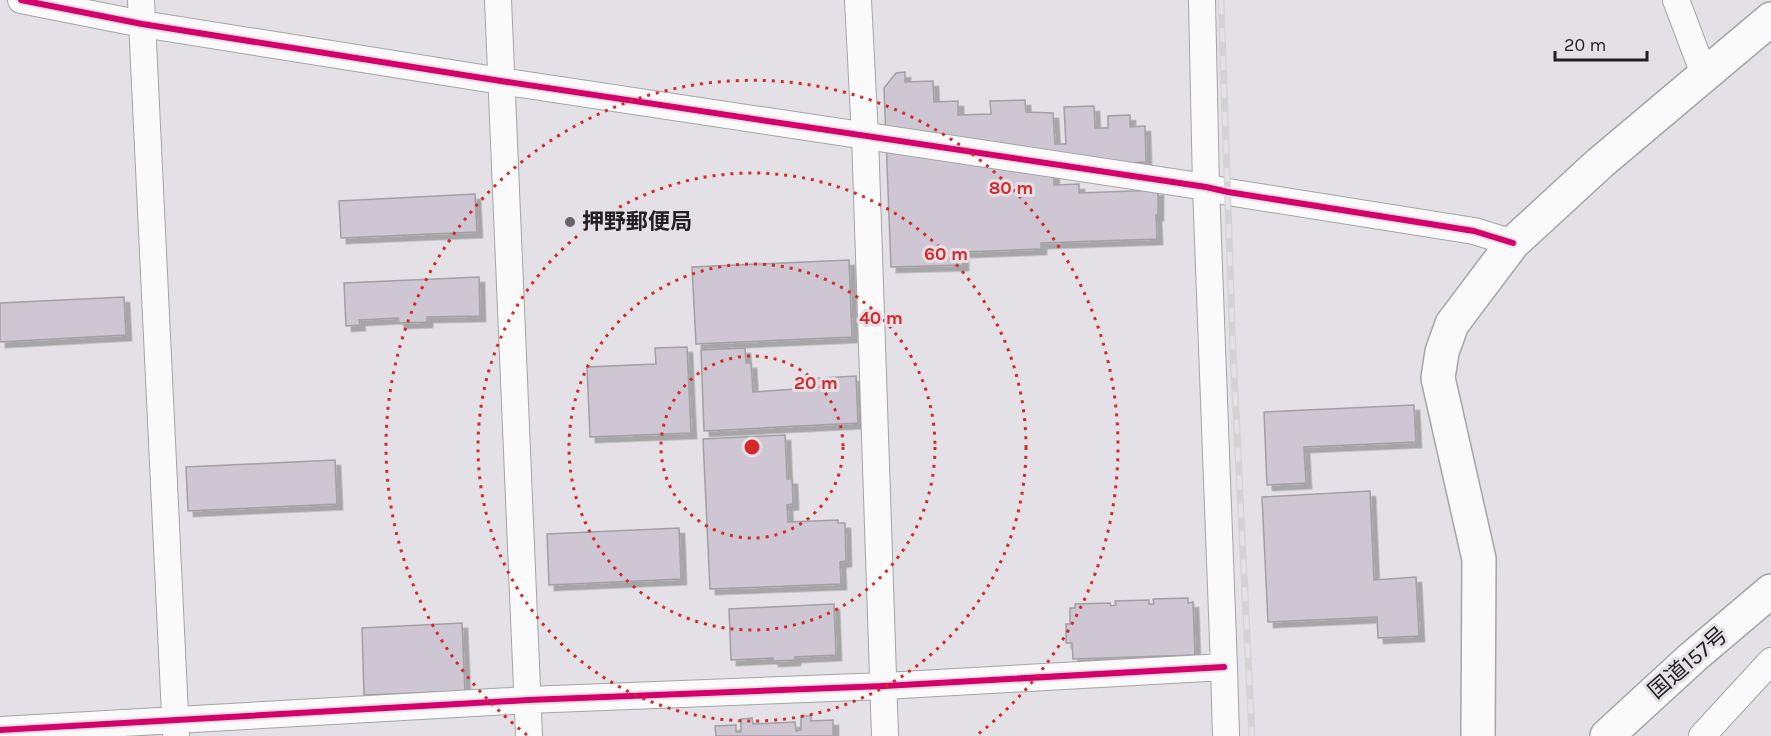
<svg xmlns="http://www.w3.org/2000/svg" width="1771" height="736" font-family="Karla,'Noto Sans JP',sans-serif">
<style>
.building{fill:#cec6d3;stroke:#a2a0a2;stroke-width:1.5;filter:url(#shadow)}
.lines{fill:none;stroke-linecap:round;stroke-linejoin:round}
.street-casing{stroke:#a5a4a6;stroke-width:28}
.secondary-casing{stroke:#a5a4a6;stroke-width:36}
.highway-casing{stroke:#a5a4a6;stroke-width:36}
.street{stroke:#fbfafb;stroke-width:26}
.secondary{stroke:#fbfafb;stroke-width:33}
.highway{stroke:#fbfafb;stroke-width:33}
.rail-casing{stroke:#d3d3d3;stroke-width:7}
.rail{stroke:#e4e0e6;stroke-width:4.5;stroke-dasharray:14;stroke-linecap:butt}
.cycleway-casing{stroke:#e4e0e6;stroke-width:10}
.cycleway{stroke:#d6006c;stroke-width:6}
.ring{fill:none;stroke:#d62828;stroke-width:3;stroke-dasharray:3 6}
.poi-dot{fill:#666466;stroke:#e4e0e6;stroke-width:2}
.labels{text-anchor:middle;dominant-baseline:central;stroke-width:6;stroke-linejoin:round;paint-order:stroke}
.poi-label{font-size:22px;font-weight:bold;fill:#222022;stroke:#e4e0e6;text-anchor:start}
.street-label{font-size:22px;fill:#222022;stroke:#e4e0e6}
.centre{fill:#d62828;stroke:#e4e0e6;stroke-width:3}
.ring-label{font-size:18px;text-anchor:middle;font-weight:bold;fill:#d62828;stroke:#e4e0e6;stroke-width:6;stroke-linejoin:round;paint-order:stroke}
</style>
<defs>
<filter id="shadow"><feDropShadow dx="5.5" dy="5.5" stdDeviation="0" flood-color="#0004"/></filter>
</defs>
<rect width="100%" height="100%" fill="#e3e1e5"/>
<!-- building -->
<path class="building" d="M905 72V82L933 81 934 102 958 101V115L991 114 990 101 1025 100 1026 112 1053 113 1055 144H1066L1064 107 1094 106 1095 128H1108V116L1130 115V127L1145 126 1146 162 1128 163 1053 156 1054 185 1079 184V193L1158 190V215H1156L1157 239 1041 243V249L963 252V265L891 267 884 88 896 73Z
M475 194 477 232 341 238 339 201Z
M849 260 852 337 696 344 692 267Z
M479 277 480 316 427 317V322L399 323 398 318 359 320 360 325 346 326 344 283Z
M124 297 126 335 0 342V303Z
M687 347 691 433 590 437 587 367 656 364 655 348Z
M745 348 746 363H751L753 392 796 389V385H804V379L856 376 858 423 704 431 701 350Z
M1414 405 1416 442 1304 447 1306 483 1267 485 1264 412Z
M785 435 787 479H792L793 504 787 505 788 522 838 520V523H845L846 561 840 562 841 584 710 589 703 439Z
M335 460 337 504 188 511 186 467Z
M1370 491 1374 580 1416 577 1419 636 1378 638 1377 617 1268 622 1262 497Z
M679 528 681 579 549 585 547 534Z
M1188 598V603L1193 602 1195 655 1073 659 1072 643H1066V624H1070V608H1075V604L1110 603 1111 606 1116 605 1115 601 1149 600V604H1154L1153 599Z
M834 604 836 655 795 657V660L773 661V658L731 660 729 609Z
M462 623 465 691 364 695 362 628Z
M801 716H811V721L833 720V736H716L715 726 736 725V732H741V719L752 718 753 724 795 722 796 731 801 730Z"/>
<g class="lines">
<!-- street casing -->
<g class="street-casing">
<path id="street" d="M21 0 142 24 501 81 1206 187 1228 192 1474 231 1513 243
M141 0 176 736
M498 0 529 736
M858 0 865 136 885 736
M1202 0 1206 187 1224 667 1226 736
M1676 0 1704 74
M0 730 528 700 884 686 1224 667
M1702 736 1771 661"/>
</g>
<!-- secondary casing -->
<g class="secondary-casing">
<path id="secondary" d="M1478 736 1479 559 1438 378 1442 352 1452 324 1513 243 1600 163 1771 19"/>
</g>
<!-- highway casing -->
<g class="highway-casing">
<path id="highway" d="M1607 736 1693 657 1771 591"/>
</g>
<!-- street -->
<use href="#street" class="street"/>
<!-- secondary -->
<use href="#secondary" class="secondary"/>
<!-- highway -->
<use href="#highway" class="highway"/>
<!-- rail casing -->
<g class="rail-casing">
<path id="rail" d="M1221 0 1233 351 1252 736"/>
</g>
<!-- rail -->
<use href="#rail" class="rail"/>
<!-- cycleway casing -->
<g class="cycleway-casing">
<path id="cycleway" d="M21 0 142 24 501 81 1206 187 1228 192 1474 231 1513 243
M0 730 528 700 884 686 1224 667"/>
</g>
<!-- cycleway -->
<use href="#cycleway" class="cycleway"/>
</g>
<!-- distance rings -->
<g class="ring">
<circle cx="752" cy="447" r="91"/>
<circle cx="752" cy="447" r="183"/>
<circle cx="752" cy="447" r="274"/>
<path d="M527 735A366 366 0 1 1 977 735"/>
</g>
<!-- markers -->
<circle class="poi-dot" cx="570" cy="222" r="6"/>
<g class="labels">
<!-- poi labels -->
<g class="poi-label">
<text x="582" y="222">押野郵便局</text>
</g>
<!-- street labels -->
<g class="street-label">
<text transform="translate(1688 663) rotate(-41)">国道157号</text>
</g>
</g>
<circle cx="752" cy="447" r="9" class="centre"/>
<g class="ring-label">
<text x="1011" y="194">80 m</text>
<text x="946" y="260">60 m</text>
<text x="881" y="324">40 m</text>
<text x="816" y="389">20 m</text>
</g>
<!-- scale -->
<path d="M1555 51v9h92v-9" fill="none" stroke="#222022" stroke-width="3"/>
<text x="1564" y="51" font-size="18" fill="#222022" stroke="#e4e0e6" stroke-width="4.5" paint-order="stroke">20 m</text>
</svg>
